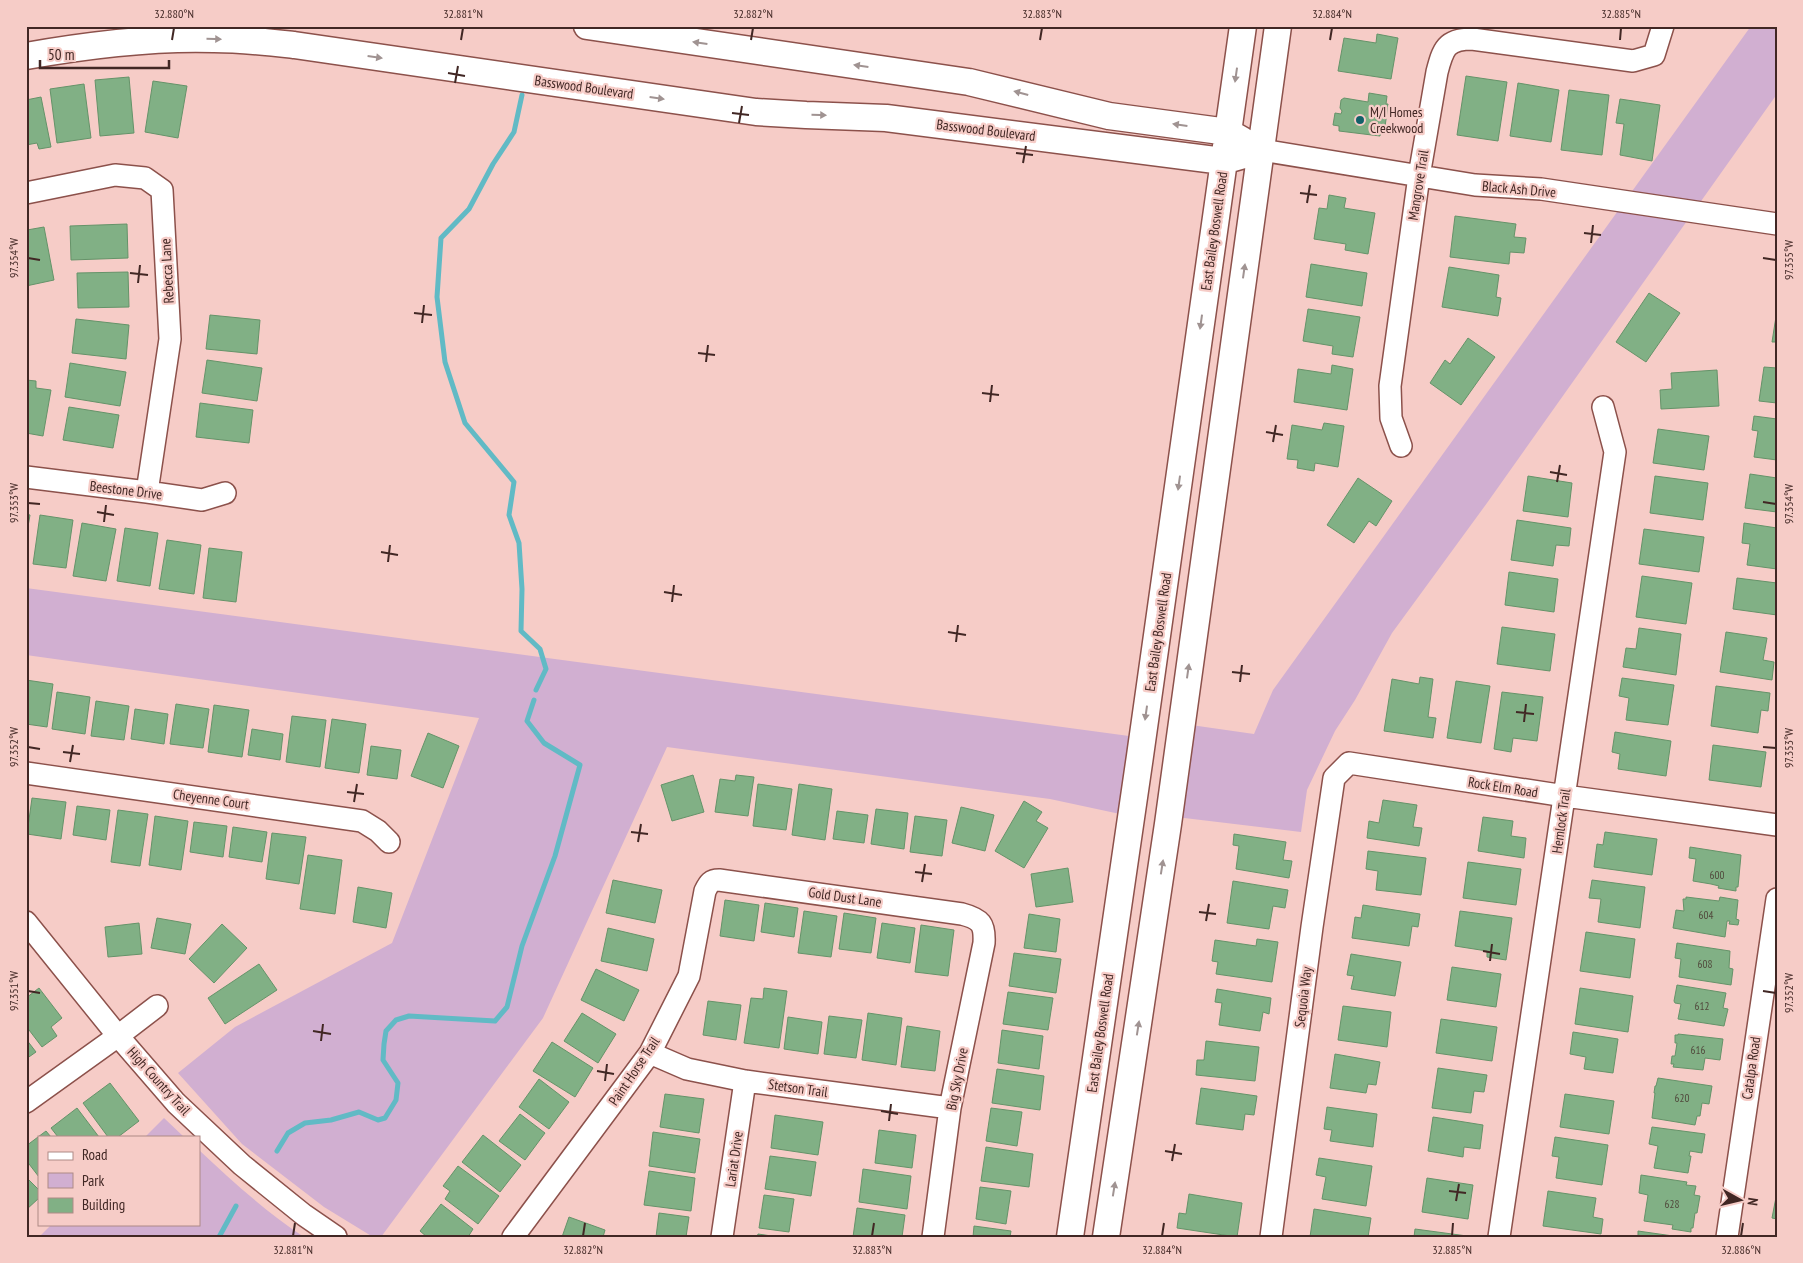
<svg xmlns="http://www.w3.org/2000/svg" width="1803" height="1263" font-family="'PT Sans Narrow',sans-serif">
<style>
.green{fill:#d1afd1}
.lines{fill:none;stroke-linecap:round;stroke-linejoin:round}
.stream{stroke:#61bac5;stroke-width:5}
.building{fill:#81b085;stroke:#659369}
.minor-casing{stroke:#8c514b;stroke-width:24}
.major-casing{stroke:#8c514b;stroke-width:29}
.minor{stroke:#fff;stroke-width:21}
.major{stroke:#fff;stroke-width:26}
.oneway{fill:#a09392}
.ticks{fill:none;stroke:#412724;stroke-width:2}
.poi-dot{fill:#13616a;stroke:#f6ccc7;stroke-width:2}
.labels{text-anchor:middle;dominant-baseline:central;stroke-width:4.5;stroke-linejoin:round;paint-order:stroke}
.number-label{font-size:11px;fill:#51493c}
.street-label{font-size:14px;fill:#412724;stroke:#f6ccc7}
.poi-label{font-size:14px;fill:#412724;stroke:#f6ccc7;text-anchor:start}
.neatline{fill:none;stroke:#412724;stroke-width:2}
.ticks-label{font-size:12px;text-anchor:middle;fill:#412724}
</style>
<rect width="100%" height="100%" fill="#f6ccc7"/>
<!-- green -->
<path class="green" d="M1751 26H1777V94L1487 503 1392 633 1355 700 1335 731 1307 790 1301 832 1176 817 1191 725 1254 734 1273 690Z
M26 588 1129 736 1120 814 1050 799 667 747 543 1018 381 1237H373L324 1207 242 1144 178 1073 235 1027 392 943 479 718 26 655Z
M164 1118 184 1137H145Z
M199 1150C232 1181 266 1212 304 1237H39L52 1224H199Z"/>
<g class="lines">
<!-- stream -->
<path class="stream" d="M522 95 514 132 493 164 469 209 441 238 437 297 445 362 465 423 514 482 509 515 519 543 522 589 521 631 540 649 546 669 536 690
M277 1151 288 1133 305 1123 331 1120 359 1112 378 1120 385 1118 396 1100 398 1083 383 1060 384 1044 386 1031 396 1020 409 1016 495 1021 507 1007 522 946 555 856 580 765 544 743 527 721 534 700
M219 1237 236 1206"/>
</g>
<!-- building -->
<path class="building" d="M1377 34 1398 38 1391 79 1338 71 1344 38 1376 43Z
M1466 76 1507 82 1498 141 1457 135Z
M129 77 134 133 100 136 95 80Z
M153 81 187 86 178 138 145 132Z
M1518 83 1559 90 1551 142 1510 136Z
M84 84 91 138 57 143 50 89Z
M1569 90 1609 95 1602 155 1561 150Z
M1369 93 1387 96 1386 104H1388L1385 127H1381L1380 136 1339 131V126L1333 125 1335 113 1341 114 1342 111 1340 108 1341 100 1344 98 1368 102Z
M41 97 51 147 39 149 37 143 26 145V100Z
M1620 99 1660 105 1652 161 1620 155 1624 124 1616 123Z
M1329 195 1346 198 1344 208 1375 213 1368 254 1345 250 1346 244 1314 239 1319 208 1327 209Z
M1455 216 1516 224 1514 237 1526 238 1524 253 1510 252 1509 264 1450 257Z
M127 224 128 258 71 260 70 226Z
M44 227 54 280 26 286V228L27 230Z
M1311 264 1367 273 1362 306 1306 297Z
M1449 267 1499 275 1496 297 1501 298 1498 316 1442 307Z
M128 272 129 307 78 308 77 273Z
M1649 293 1680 313 1646 362 1616 342Z
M1308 309 1360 317 1353 357 1332 354 1333 346 1303 341Z
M1777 310V342H1772Z
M210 315 260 320 257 354 206 349Z
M76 319 129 325 126 359 72 353Z
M1468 338 1495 357 1461 405 1430 383 1445 360 1450 364Z
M207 360 262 368 257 401 202 393Z
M70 363 126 372 120 406 65 397Z
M1332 365 1353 369 1347 410 1294 402 1298 369 1331 374Z
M1764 367 1777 368V403L1759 401Z
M1717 370 1719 406 1661 409 1660 390 1672 389 1671 373Z
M26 380 36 381V388L51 390 43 436 26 433Z
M200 403 253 410 249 443 196 437Z
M69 407 119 415 113 448 63 440Z
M1754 416 1777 419V460L1754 457 1758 431 1752 430Z
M1324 423 1344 426 1338 467 1315 463 1314 471 1297 468 1298 460 1287 459 1292 425 1322 430Z
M1658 429 1709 436 1704 470 1653 463Z
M1750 474 1777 478V512L1745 508Z
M1528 476 1572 483 1568 517 1523 511Z
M1655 476 1708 483 1703 520 1650 513Z
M1358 478 1392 501 1376 526 1369 521 1354 543 1327 525Z
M26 514 30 515 26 538Z
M40 515 73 520 66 568 33 564Z
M1517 520 1571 528 1569 546 1556 545 1553 566 1511 560Z
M82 523 116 529 106 581 73 576Z
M1744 523 1777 528V569L1747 565 1750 544 1742 543Z
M125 528 158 533 150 586 117 581Z
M1644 529 1704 537 1699 572 1639 564Z
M167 540 201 545 194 594 159 589Z
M209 548 242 552 236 602 203 598Z
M1509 572 1558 579 1554 612 1505 605Z
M1642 576 1692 583 1686 624 1636 617Z
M1737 578 1777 583V615L1733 609Z
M1502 627 1555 634 1550 671 1497 664Z
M1639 628 1681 634 1676 675 1623 667 1626 648 1636 649Z
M1726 632 1767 638 1763 660 1774 662 1772 680 1720 672Z
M1420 677 1433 679 1428 717 1436 718 1433 738 1384 731 1392 679 1419 684Z
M1622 678 1674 685 1668 725 1626 720 1629 698 1619 696Z
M26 680 53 684 47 727 26 724Z
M1456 681 1490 686 1481 743 1447 738Z
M1716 686 1770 693 1768 711 1761 710 1758 733 1711 726Z
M57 692 90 697 85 734 52 729Z
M1502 692 1543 697 1537 741 1513 738 1511 752 1494 749Z
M96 701 129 706 124 740 91 736Z
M176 704 209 709 203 748 170 744Z
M214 705 249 710 242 757 208 752Z
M135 709 168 714 164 744 131 739Z
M292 716 326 720 320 767 286 762Z
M332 719 366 724 359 773 325 768Z
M252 729 283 734 280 760 248 755Z
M1615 732 1671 741 1666 776 1618 769 1620 754 1612 752Z
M428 733 459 746 443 788 411 776Z
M1713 745 1766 752 1761 787 1709 780Z
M371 746 401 750 397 779 367 775Z
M693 775 704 812 672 821 661 785Z
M736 775 754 777 748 816 715 812 720 779 735 781Z
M758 784 792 789 786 830 753 826Z
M799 784 832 789 825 840 792 835Z
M32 798 66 802 61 839 27 834Z
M1383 800 1417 805 1413 827 1422 828 1419 846 1367 838 1369 821 1379 823Z
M1024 801 1042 812 1036 821 1048 828 1024 868 995 851Z
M77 806 110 810 106 840 73 835Z
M961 807 994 815 985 851 952 843Z
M876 809 908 813 904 849 871 844Z
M118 810 148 814 140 866 111 862Z
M837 811 868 815 864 843 833 839Z
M155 816 188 821 181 870 149 865Z
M915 816 947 820 942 856 910 852Z
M1483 817 1513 821 1511 836 1526 838 1524 858 1478 851Z
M194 822 227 826 223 857 190 852Z
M233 827 267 832 262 862 229 857Z
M1605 832 1657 839 1652 875 1594 867 1597 844 1603 845Z
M272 833 306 837 299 884 266 879Z
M1234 834 1286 842 1283 860 1292 861 1289 878 1236 869 1239 846 1233 845Z
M1690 847 1741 855 1738 887H1736V891L1718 888 1719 886 1711 884 1693 881 1696 859 1689 858Z
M1368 851 1426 858 1421 895 1376 890 1378 871 1366 869Z
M308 855 342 860 335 914 300 909Z
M1468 862 1521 869 1516 905 1463 898Z
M1068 868 1073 902 1036 907 1031 874Z
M613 880 662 890 655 923 606 913Z
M1592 880 1645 887 1640 928 1598 922 1601 899 1589 898Z
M1233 881 1288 890 1285 908 1273 906 1269 929 1227 923Z
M358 887 392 893 386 928 353 922Z
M1686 897 1719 901 1720 897 1738 900 1736 919 1739 920 1738 925 1729 924 1730 921H1727L1725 937 1673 928 1676 910 1684 911 1683 899H1686Z
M725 900 759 905 754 941 720 936Z
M765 903 798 908 794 937 761 932Z
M1363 905 1420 914 1418 927 1412 926 1409 946 1352 938 1355 917 1361 918Z
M804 911 837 916 831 957 798 953Z
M1460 911 1512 918 1506 960 1487 957V951L1455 946Z
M844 913 876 918 871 953 839 949Z
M1029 914 1060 919 1056 952 1024 948Z
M157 918 191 924 185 954 151 948Z
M139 923 142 954 108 957 105 927Z
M882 923 915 928 910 963 877 958Z
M222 924 247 948 214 983 189 959Z
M921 925 954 930 948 976 915 972Z
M608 928 654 939 647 971 601 961Z
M1586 932 1635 939 1630 978 1580 971Z
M1257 939 1278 942 1272 982 1216 974 1218 962 1212 961 1215 940 1256 946Z
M1677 943 1730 951 1729 968 1733 969 1731 985 1679 977 1681 959 1675 958Z
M1014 953 1061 959 1056 993 1009 986Z
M1351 954 1401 962 1395 996 1351 989 1354 976 1347 975Z
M259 964 277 990 225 1024 208 998Z
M1452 967 1501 974 1496 1007 1447 1000Z
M596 969 639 990 624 1021 581 1000Z
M1677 985 1726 993 1723 1008 1728 1009 1724 1026 1678 1019 1681 1004 1675 1003 1674 1001Z
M39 988 62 1018 51 1027 57 1036 42 1047 26 1026V998Z
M764 988 787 991 779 1048 744 1043 751 998 763 999Z
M1580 988 1633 996 1628 1032 1575 1024Z
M1217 989 1271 998 1269 1014 1263 1012 1260 1031 1219 1025 1222 1003 1215 1002Z
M1008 992 1053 998 1048 1030 1003 1024Z
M708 1001 741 1005 736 1040 703 1035Z
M1343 1006 1391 1012 1387 1047 1338 1040Z
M582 1013 616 1034 598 1063 564 1041Z
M868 1013 902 1018 896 1065 862 1060Z
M829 1016 862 1020 856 1058 824 1054Z
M788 1017 822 1022 818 1054 784 1049Z
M1441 1019 1497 1027 1492 1061 1436 1053Z
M907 1026 940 1031 935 1071 901 1067Z
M1002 1030 1043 1036 1039 1069 998 1063Z
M1573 1032 1618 1039 1613 1073 1584 1069 1586 1057 1570 1054Z
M1678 1034 1723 1039 1720 1060 1705 1058 1703 1070 1673 1067 1674 1064H1671L1672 1056H1675L1677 1043H1675V1035H1678Z
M26 1039 36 1052 26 1059Z
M1206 1041 1259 1047 1255 1081 1196 1075 1197 1060H1204Z
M552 1042 593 1068 575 1097 533 1071Z
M1335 1054 1380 1062 1376 1085 1368 1084 1366 1093 1330 1088Z
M1438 1068 1487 1075 1484 1092 1474 1091 1471 1113 1432 1108Z
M997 1069 1044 1076 1040 1110 992 1103Z
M1658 1078 1712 1086 1709 1104 1702 1103 1700 1116H1697L1695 1125 1652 1118 1655 1093H1654L1655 1086H1656Z
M539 1079 569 1102 549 1129 519 1107Z
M110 1083 139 1121 118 1137H108L83 1103Z
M1201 1088 1257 1096 1254 1115 1245 1114 1243 1130 1196 1124Z
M665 1094 704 1099 699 1133 660 1127Z
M1565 1094 1614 1101 1609 1134 1560 1127Z
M1327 1107 1377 1114 1373 1147 1330 1141 1332 1130 1324 1129Z
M77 1108 99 1137H58L51 1128Z
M991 1108 1022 1112 1017 1146 986 1141Z
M520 1114 545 1133 525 1160 499 1141Z
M775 1115 823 1122 818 1155 771 1148Z
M1433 1117 1483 1125 1480 1149 1464 1147 1463 1157 1428 1151Z
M1652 1127 1705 1134 1702 1153 1690 1151 1689 1156H1691L1688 1173 1654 1168 1658 1146 1649 1144Z
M879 1130 916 1135 912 1168 875 1163Z
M46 1131 51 1137H39V1177L26 1160V1146Z
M653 1132 700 1139 695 1173 649 1166Z
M483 1135 521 1165 500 1192 462 1162Z
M1555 1137 1608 1145 1602 1185 1556 1178 1559 1157 1552 1156Z
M986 1147 1033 1154 1029 1187 981 1181Z
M770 1156 816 1162 811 1196 765 1189Z
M1319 1158 1372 1166 1366 1206 1322 1199 1326 1177 1316 1175Z
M458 1166 499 1196 478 1224 445 1199 450 1191 443 1186Z
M863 1169 911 1176 907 1209 859 1202Z
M649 1171 695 1178 691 1211 644 1205Z
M1641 1175 1687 1182 1686 1185 1696 1186 1694 1195 1700 1196 1697 1213H1695L1693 1228H1691V1232L1672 1229 1673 1225 1644 1221 1648 1195 1639 1193Z
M26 1177 39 1190V1198L26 1210Z
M1427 1178 1473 1185 1468 1219 1422 1212Z
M980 1187 1011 1191 1006 1224 976 1219Z
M1548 1191 1596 1198 1593 1217 1603 1219 1601 1234 1543 1226Z
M1777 1192V1219L1772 1218Z
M1189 1194 1242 1203 1237 1237 1177 1228 1179 1213 1186 1214Z
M764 1195 794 1199 789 1232 759 1228Z
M441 1204 473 1229 468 1237H427L420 1231Z
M857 1208 905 1215 902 1237H853Z
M1314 1209 1371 1218 1368 1237H1310Z
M659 1213 689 1217 686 1237H656Z
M569 1217 605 1230 603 1237H562Z
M974 1226 1011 1231 1010 1237H973Z
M1415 1229 1467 1236V1237H1414Z
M1638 1231 1680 1237H1635L1638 1236Z
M758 1234 778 1237H757Z"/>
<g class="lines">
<!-- minor casing -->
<g class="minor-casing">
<path id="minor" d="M1261 150 1475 185 1541 189 1777 224
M26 193 115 175 145 178 162 190 170 339 147 492
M1401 446 1391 418 1390 386 1419 176 1437 72C1443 49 1446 39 1472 39L1633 61 1654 55 1663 26
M26 477 147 492 202 500 225 493
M26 773 362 821 378 831 389 842
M26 922 118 1036 176 1103 242 1165 304 1215 336 1237
M650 1053 687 1069 745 1081 950 1108
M26 1102 118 1036 157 1006
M513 1237 650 1053 689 976 705 891C709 883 711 880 719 880L962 914C981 919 985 924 984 943L950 1108 933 1237
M722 1237 745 1081
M1271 1237 1312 927 1334 778 1349 763 1565 796 1777 825
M1499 1237 1615 452 1603 407
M1727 1237 1777 899"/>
</g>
<!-- major casing -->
<g class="major-casing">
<path id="major" d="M587 26 969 82 1109 116 1228 132 1242 140
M26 56C88 45 151 37 214 39 241 39 267 42 294 45L756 112 806 115 886 118 1223 161 1261 150
M1070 1237 1140 756 1243 26
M1106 1237 1168 824 1278 26"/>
</g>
<!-- minor -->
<use href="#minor" class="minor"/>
<!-- major -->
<use href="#major" class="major"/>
</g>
<!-- one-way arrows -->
<defs><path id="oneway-solid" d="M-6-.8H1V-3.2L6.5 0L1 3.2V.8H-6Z" transform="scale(1.25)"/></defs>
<g class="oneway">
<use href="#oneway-solid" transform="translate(214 39) rotate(1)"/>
<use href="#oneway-solid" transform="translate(700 43) rotate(-172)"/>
<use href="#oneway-solid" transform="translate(375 57) rotate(8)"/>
<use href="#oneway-solid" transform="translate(861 66) rotate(-172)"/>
<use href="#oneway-solid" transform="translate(1236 75) rotate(98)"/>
<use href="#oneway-solid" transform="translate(1021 93) rotate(-165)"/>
<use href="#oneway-solid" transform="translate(657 98) rotate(8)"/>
<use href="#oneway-solid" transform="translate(819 115) rotate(1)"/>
<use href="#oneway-solid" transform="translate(1180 125) rotate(-172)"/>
<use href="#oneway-solid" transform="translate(1244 271) rotate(-82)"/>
<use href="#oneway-solid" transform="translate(1201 322) rotate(98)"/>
<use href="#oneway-solid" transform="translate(1179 483) rotate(98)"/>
<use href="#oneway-solid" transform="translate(1188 671) rotate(-82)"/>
<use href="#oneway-solid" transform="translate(1146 713) rotate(98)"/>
<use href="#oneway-solid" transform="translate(1162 867) rotate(-81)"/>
<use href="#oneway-solid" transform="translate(1138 1028) rotate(-81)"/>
<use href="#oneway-solid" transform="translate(1114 1189) rotate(-81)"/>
</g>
<!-- ticks -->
<path class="ticks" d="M172 40 174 28M461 40 463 28M751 40 753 28M1040 40 1042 28M1330 40 1332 28M1620 40 1621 28M448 73 465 76M455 83 458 66M732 113 749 115M739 123 742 106M1016 153 1033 155M1023 163 1026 146M1300 193 1317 195M1307 203 1310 185M1584 233 1601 235M1591 243 1593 225M28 258 40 260M1763 258 1776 260M130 273 148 275M138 283 140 265M414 313 432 315M422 323 424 305M698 353 715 355M706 362 708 345M982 393 999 395M990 402 992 385M1266 432 1283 435M1273 442 1276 425M1550 472 1567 475M1557 482 1560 465M1763 502 1776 504M28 503 40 504M97 512 114 515M104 522 106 505M381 552 398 555M388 562 390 545M664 592 682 595M672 602 674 585M948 632 966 635M956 642 958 625M1232 672 1250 674M1240 682 1242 665M1516 712 1534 714M1524 722 1526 704M28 747 40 749M1763 747 1776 748M63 752 80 754M70 762 73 745M347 792 364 794M354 802 357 784M631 832 648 834M638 842 641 824M915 872 932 874M922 882 925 864M1199 912 1216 914M1206 921 1209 904M1483 951 1500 954M1490 961 1492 944M28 991 40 993M1763 991 1776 993M313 1031 331 1034M321 1041 323 1024M597 1071 614 1074M605 1081 607 1064M881 1111 898 1114M889 1121 891 1104M1165 1151 1182 1154M1172 1161 1175 1144M1449 1191 1466 1193M1456 1201 1459 1184M293 1236 295 1223M583 1236 585 1223M872 1236 874 1223M1162 1236 1164 1223M1452 1236 1453 1223M1741 1236 1743 1223"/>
<!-- markers -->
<circle class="poi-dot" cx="1360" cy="120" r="5"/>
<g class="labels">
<!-- number labels -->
<g class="number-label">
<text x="1717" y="875">600</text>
<text x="1706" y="915">604</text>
<text x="1705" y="964">608</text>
<text x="1702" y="1006">612</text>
<text x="1698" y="1050">616</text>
<text x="1682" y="1098">620</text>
<text x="1672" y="1204">628</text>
</g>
<!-- street labels -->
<g class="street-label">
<text transform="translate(584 87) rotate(8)">Basswood Boulevard</text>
<text transform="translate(986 130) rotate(7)">Basswood Boulevard</text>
<text transform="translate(1418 185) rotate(-81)">Mangrove Trail</text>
<text transform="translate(1519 189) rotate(5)">Black Ash Drive</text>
<text transform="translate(1214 231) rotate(-82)">East Bailey Boswell Road</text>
<text transform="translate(167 271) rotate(-93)">Rebecca Lane</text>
<text transform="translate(126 490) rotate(7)">Beestone Drive</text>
<text transform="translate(1158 632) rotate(-82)">East Bailey Boswell Road</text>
<text transform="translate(1503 787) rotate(9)">Rock Elm Road</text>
<text transform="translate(211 799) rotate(8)">Cheyenne Court</text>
<text transform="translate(1561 821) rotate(-82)">Hemlock Trail</text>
<text transform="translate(845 897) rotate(8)">Gold Dust Lane</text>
<text transform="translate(1303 997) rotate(-83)">Sequoia Way</text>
<text transform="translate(1100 1033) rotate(-82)">East Bailey Boswell Road</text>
<text transform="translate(1751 1068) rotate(-82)">Catalpa Road</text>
<text transform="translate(634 1071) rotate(-56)">Paint Horse Trail</text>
<text transform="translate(957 1079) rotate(-79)">Big Sky Drive</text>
<text transform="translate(159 1081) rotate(48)">High Country Trail</text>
<text transform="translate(798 1088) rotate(8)">Stetson Trail</text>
<text transform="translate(734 1159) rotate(-82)">Lariat Drive</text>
</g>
<!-- poi labels -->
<g class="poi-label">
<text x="1370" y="112">M/I Homes<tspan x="1370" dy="16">Creekwood</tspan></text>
</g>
</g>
<!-- border -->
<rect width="1803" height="1263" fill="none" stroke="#f6ccc7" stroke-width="55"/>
<!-- legend -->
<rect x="38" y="1136" width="162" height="90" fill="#f6ccc7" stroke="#ae8a86"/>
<rect x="48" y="1152" width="25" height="8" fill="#ffffff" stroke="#ae8a86"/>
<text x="82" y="1160" font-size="15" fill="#412724">Road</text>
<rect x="48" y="1173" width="25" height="15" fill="#d1afd1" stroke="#ae8a86"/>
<text x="82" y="1186" font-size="15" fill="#412724">Park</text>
<rect x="48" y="1198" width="25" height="15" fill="#81b085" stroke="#ae8a86"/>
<text x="82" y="1210" font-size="15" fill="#412724">Building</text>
<!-- north arrow -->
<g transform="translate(1740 1200) rotate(98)" stroke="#f6ccc7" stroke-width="4" paint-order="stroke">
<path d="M0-4L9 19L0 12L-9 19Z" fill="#412724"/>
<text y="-8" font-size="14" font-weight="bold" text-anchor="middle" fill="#412724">N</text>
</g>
<!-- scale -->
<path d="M40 60v8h129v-8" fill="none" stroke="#412724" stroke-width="2.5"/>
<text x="48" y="60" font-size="15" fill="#412724" stroke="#f6ccc7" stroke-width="4" paint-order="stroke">50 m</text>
<rect x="28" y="28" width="1748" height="1208" class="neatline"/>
<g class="ticks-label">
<text x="174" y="18">32.880°N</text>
<text x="463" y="18">32.881°N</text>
<text x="753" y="18">32.882°N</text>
<text x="1042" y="18">32.883°N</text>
<text x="1332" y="18">32.884°N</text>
<text x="1621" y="18">32.885°N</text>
<text transform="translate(14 258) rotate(-90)" y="4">97.354°W</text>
<text transform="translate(1789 260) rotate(-90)" y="4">97.355°W</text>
<text transform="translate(14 503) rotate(-90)" y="4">97.353°W</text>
<text transform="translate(1789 504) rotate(-90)" y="4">97.354°W</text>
<text transform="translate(14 747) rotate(-90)" y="4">97.352°W</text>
<text transform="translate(1789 748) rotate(-90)" y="4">97.353°W</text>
<text transform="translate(14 991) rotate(-90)" y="4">97.351°W</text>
<text transform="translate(1789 993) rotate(-90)" y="4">97.352°W</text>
<text x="293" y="1254">32.881°N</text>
<text x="583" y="1254">32.882°N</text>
<text x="872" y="1254">32.883°N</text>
<text x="1162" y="1254">32.884°N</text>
<text x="1452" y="1254">32.885°N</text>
<text x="1741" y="1254">32.886°N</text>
</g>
</svg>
